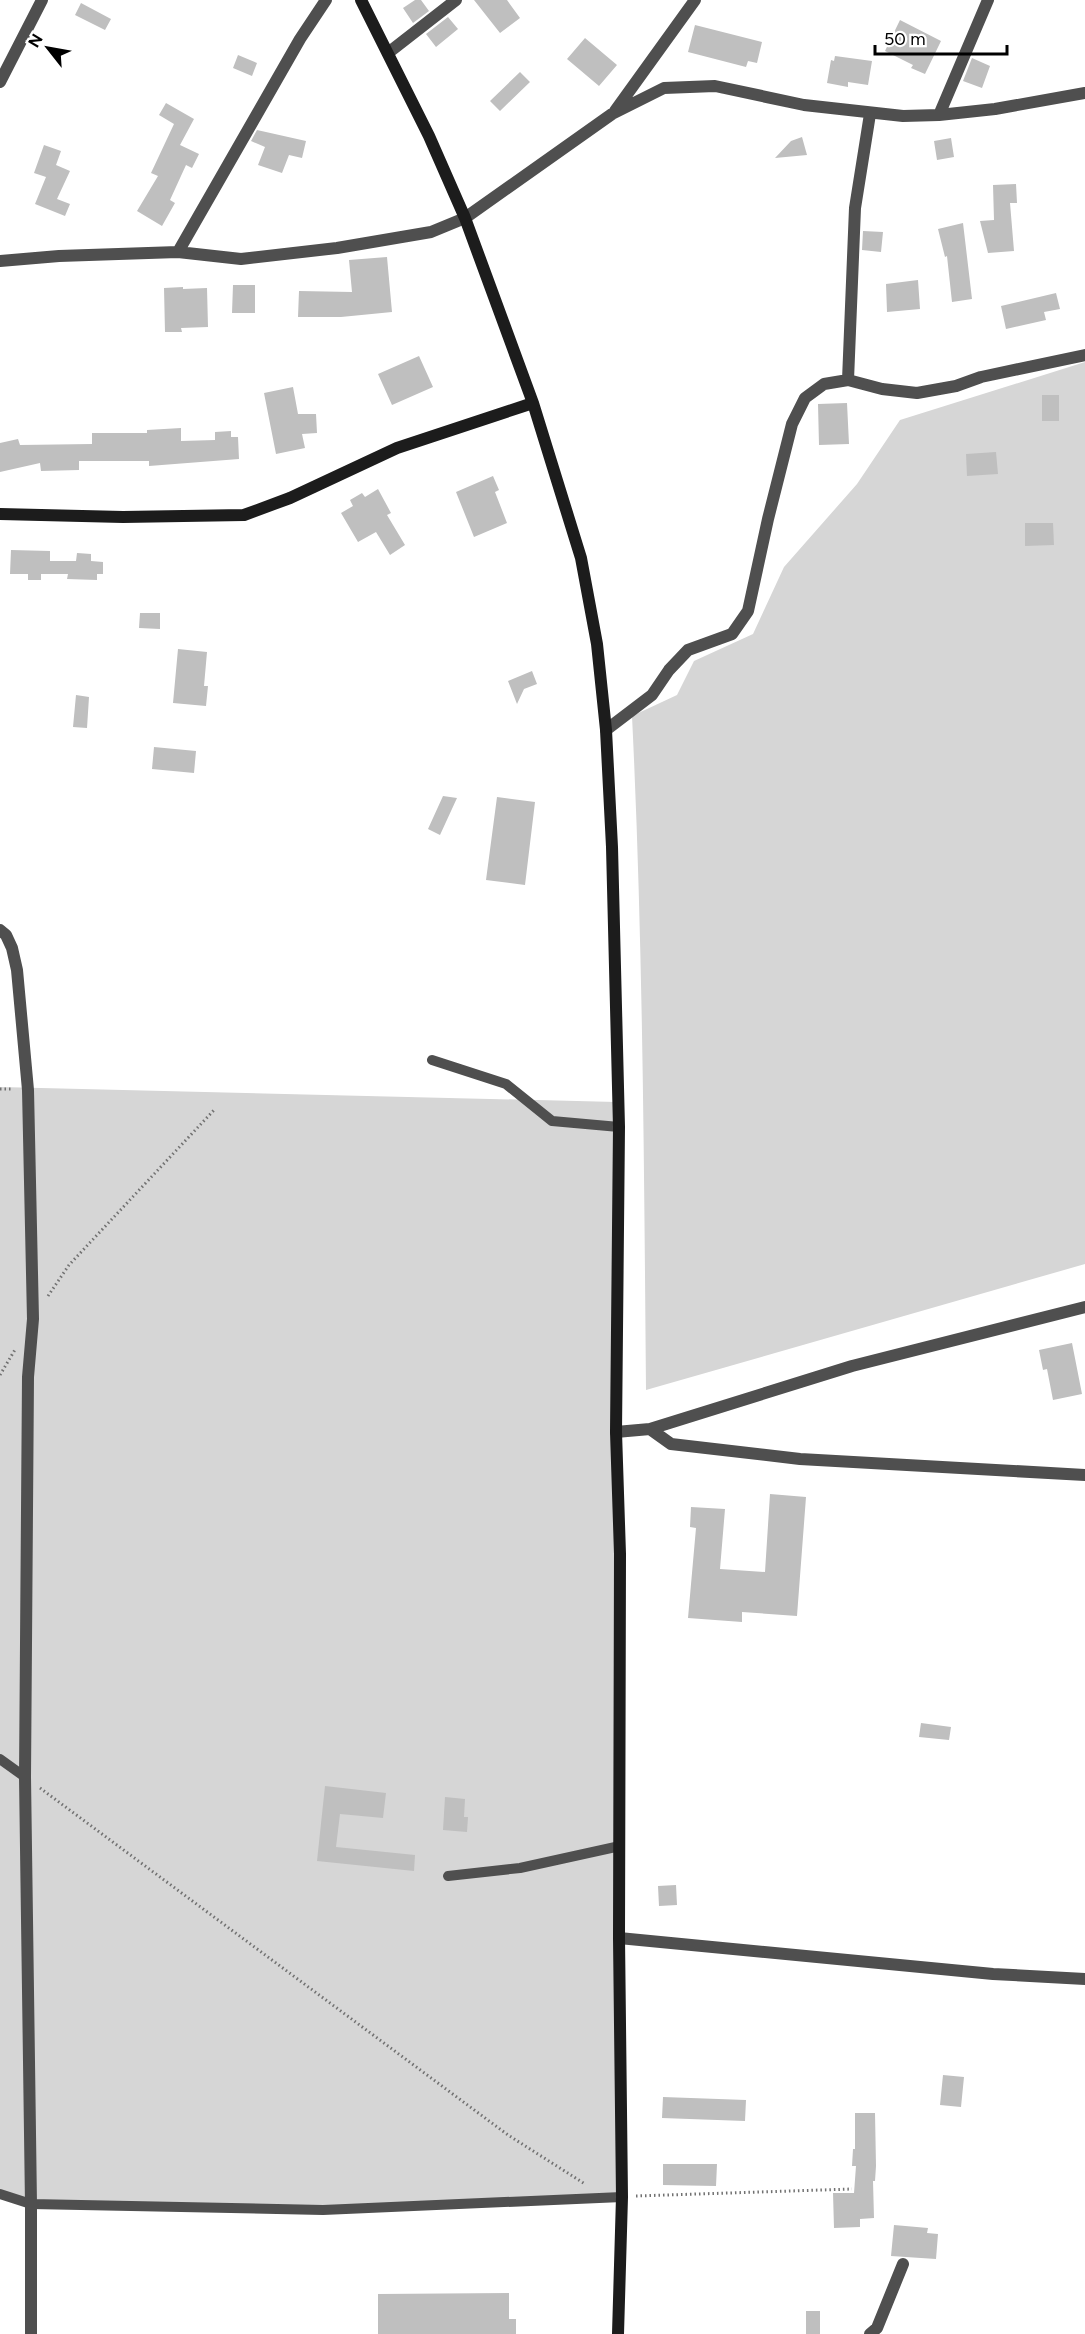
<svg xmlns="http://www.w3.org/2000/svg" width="1085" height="2334" font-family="Figtree,sans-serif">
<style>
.green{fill:#d6d6d6}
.building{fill:#bfbfbf}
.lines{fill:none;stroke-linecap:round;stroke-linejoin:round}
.path{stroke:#717171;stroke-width:3;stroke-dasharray:1.5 3;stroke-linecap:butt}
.service{stroke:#4f4f4f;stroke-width:10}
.minor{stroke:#4f4f4f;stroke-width:12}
.secondary{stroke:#1c1c1c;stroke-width:12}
</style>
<rect width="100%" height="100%" fill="#fff"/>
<!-- green -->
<path class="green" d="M1085 362V1264L646 1390C644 1165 643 941 632 716L677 695 694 661 753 634 784 567 857 484 900 420Z
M0 1087 616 1102 617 2198 323 2210 0 2199Z"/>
<!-- building -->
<path class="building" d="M415 0H421L429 11 413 23 403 8Z
M474 0H507L520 18 500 33Z
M81 3 111 19 105 30 75 15Z
M448 17 458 29 436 47 426 34Z
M900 20 941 41 925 74 911 68 913 65 885 51Z
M695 25 762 42 757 63 748 61 746 67 688 52Z
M585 38 617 65 599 86 567 59Z
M238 55 257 63 252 76 233 68Z
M835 56 872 61 868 85 848 82V87L827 83 831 60 834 61Z
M972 58 990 66 982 88 963 81Z
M520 72 530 82 500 111 490 101Z
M166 103 194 119 180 145 199 154 192 168 186 165 170 200 175 203 162 226 137 211 158 176 151 173 174 124 159 115Z
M257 130 306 141 302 158 289 155 282 173 258 165 265 147 251 141Z
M802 137 807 155 775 158 791 141Z
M951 138 954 157 937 160 934 141Z
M44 145 61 151 56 165 70 171 57 199 70 204 65 216 35 204 46 177 34 173Z
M1016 184 1017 203H1010L1014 251 988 253 980 221 994 220 993 185Z
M963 223 972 299 952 302 947 256 945 257 938 229Z
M863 231 883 232 881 252 862 250Z
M387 257 392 312 341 317H298L299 291 352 292 349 260Z
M918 280 920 309 887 312 886 284Z
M233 285H255V313H232Z
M183 287V289L207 288 208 327 181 328 182 332H165L164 288Z
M1056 293 1060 309 1044 312 1046 320 1006 329 1001 306Z
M419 356 433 387 392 405 378 374Z
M293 387 298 414H316L317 433 302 434 305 448 276 454 264 393Z
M1042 395H1059V421H1042Z
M847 403 849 444 819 445 818 404Z
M181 428V441L215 440V432L231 431V437H238L239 459 149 466V461H79V470L41 471 40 463 0 472V443L18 439 20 445 92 444V433H147V430Z
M996 452 998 474 967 476 966 454Z
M493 476 499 490 495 492 507 523 474 537 456 492Z
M378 489 391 513 387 515 405 545 390 555 376 532 358 542 341 513 353 506 350 500 362 493 365 497Z
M1025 523H1053L1054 545 1025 546Z
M11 550 50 551V561H76L77 553 91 554V561L103 562V574H97V580L67 579 68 574H41V580H28V574H10Z
M140 613H160V629L139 628Z
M178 649 207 652 204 686H208L206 706 173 703Z
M532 671 537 684 524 689 517 704 508 681Z
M76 695 89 697 87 728 73 727Z
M154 747 196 751 194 773 152 769Z
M443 796 457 798 440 835 428 829Z
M497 797 535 802 525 885 486 880Z
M1072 1343 1082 1394 1053 1400 1047 1369 1043 1370 1039 1350Z
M770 1494 806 1497 797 1616 742 1612V1622L688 1618 696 1528 690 1527 691 1507 725 1509 720 1569 765 1572Z
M921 1723 951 1727 949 1740 919 1737Z
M325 1786 386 1793 383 1818 340 1814 336 1847 415 1855 414 1871 317 1861Z
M445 1797 465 1799 464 1817H468L467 1832 443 1830Z
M676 1885 677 1905 659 1906 658 1886Z
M943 2075 964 2077 961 2107 940 2105Z
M663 2097 746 2100 745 2121 662 2118Z
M855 2113H875L876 2166 875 2181H873L874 2218 860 2219V2227L834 2228 833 2193H854L856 2166H852L853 2149H855Z
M663 2164H717L716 2186 663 2185Z
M894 2225 928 2228 927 2233 938 2234 936 2259 891 2256Z
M509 2293V2319H516V2334H378V2294Z
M806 2311H820V2334H806Z"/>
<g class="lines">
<!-- path -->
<path class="path" d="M0 1089H13
M48 1296 69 1265 215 1109
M0 1375 16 1348
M40 1788 508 2135 585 2184
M636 2196 852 2189"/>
<!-- service -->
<path class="service" d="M432 1060 506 1084 552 1121 619 1127
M0 1759 25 1777
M448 1876 520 1868 620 1846
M0 2194 31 2204 323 2210 622 2197"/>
<!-- minor -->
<path class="minor" d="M388 53 456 0
M0 82 42 0
M615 111 695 0
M939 115 988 0
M178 252 300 39 326 0
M0 261 59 256 178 252 241 259 337 248 431 232 465 218 612 114 664 88 715 86 804 105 903 116 939 115 995 109 1085 93
M848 380 855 208 870 114
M606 730 652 695 669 670 688 650 732 634 748 611 768 519 792 424 805 398 824 384 848 380 882 389 917 393 956 386 981 377 1085 355
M0 930 6 935 12 948 17 970 28 1090 33 1319 28 1377 25 1777 31 2204V2334
M650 1429 671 1444 800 1459 1085 1475
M616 1432 650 1429 852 1366 1085 1307
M619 1938 993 1974 1085 1979
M870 2334 877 2328 903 2264"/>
<!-- secondary -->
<path class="secondary" d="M361 0 429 136 465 218 533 403 581 558 597 644 606 730 612 847 619 1127 616 1432 620 1554 619 1938 622 2197 618 2334
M0 514 123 517 244 515 290 498 397 448 533 403"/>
</g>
<!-- north arrow -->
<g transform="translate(48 48) rotate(301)" stroke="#ffffff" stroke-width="4.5" paint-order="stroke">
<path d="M0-4.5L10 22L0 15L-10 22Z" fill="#000000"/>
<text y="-9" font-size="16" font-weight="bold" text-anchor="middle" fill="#000000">N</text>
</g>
<!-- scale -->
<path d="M875 45v9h132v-9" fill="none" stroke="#000000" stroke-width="3"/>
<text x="884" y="45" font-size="18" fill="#000000" stroke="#ffffff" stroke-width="4.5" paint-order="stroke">50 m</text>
</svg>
